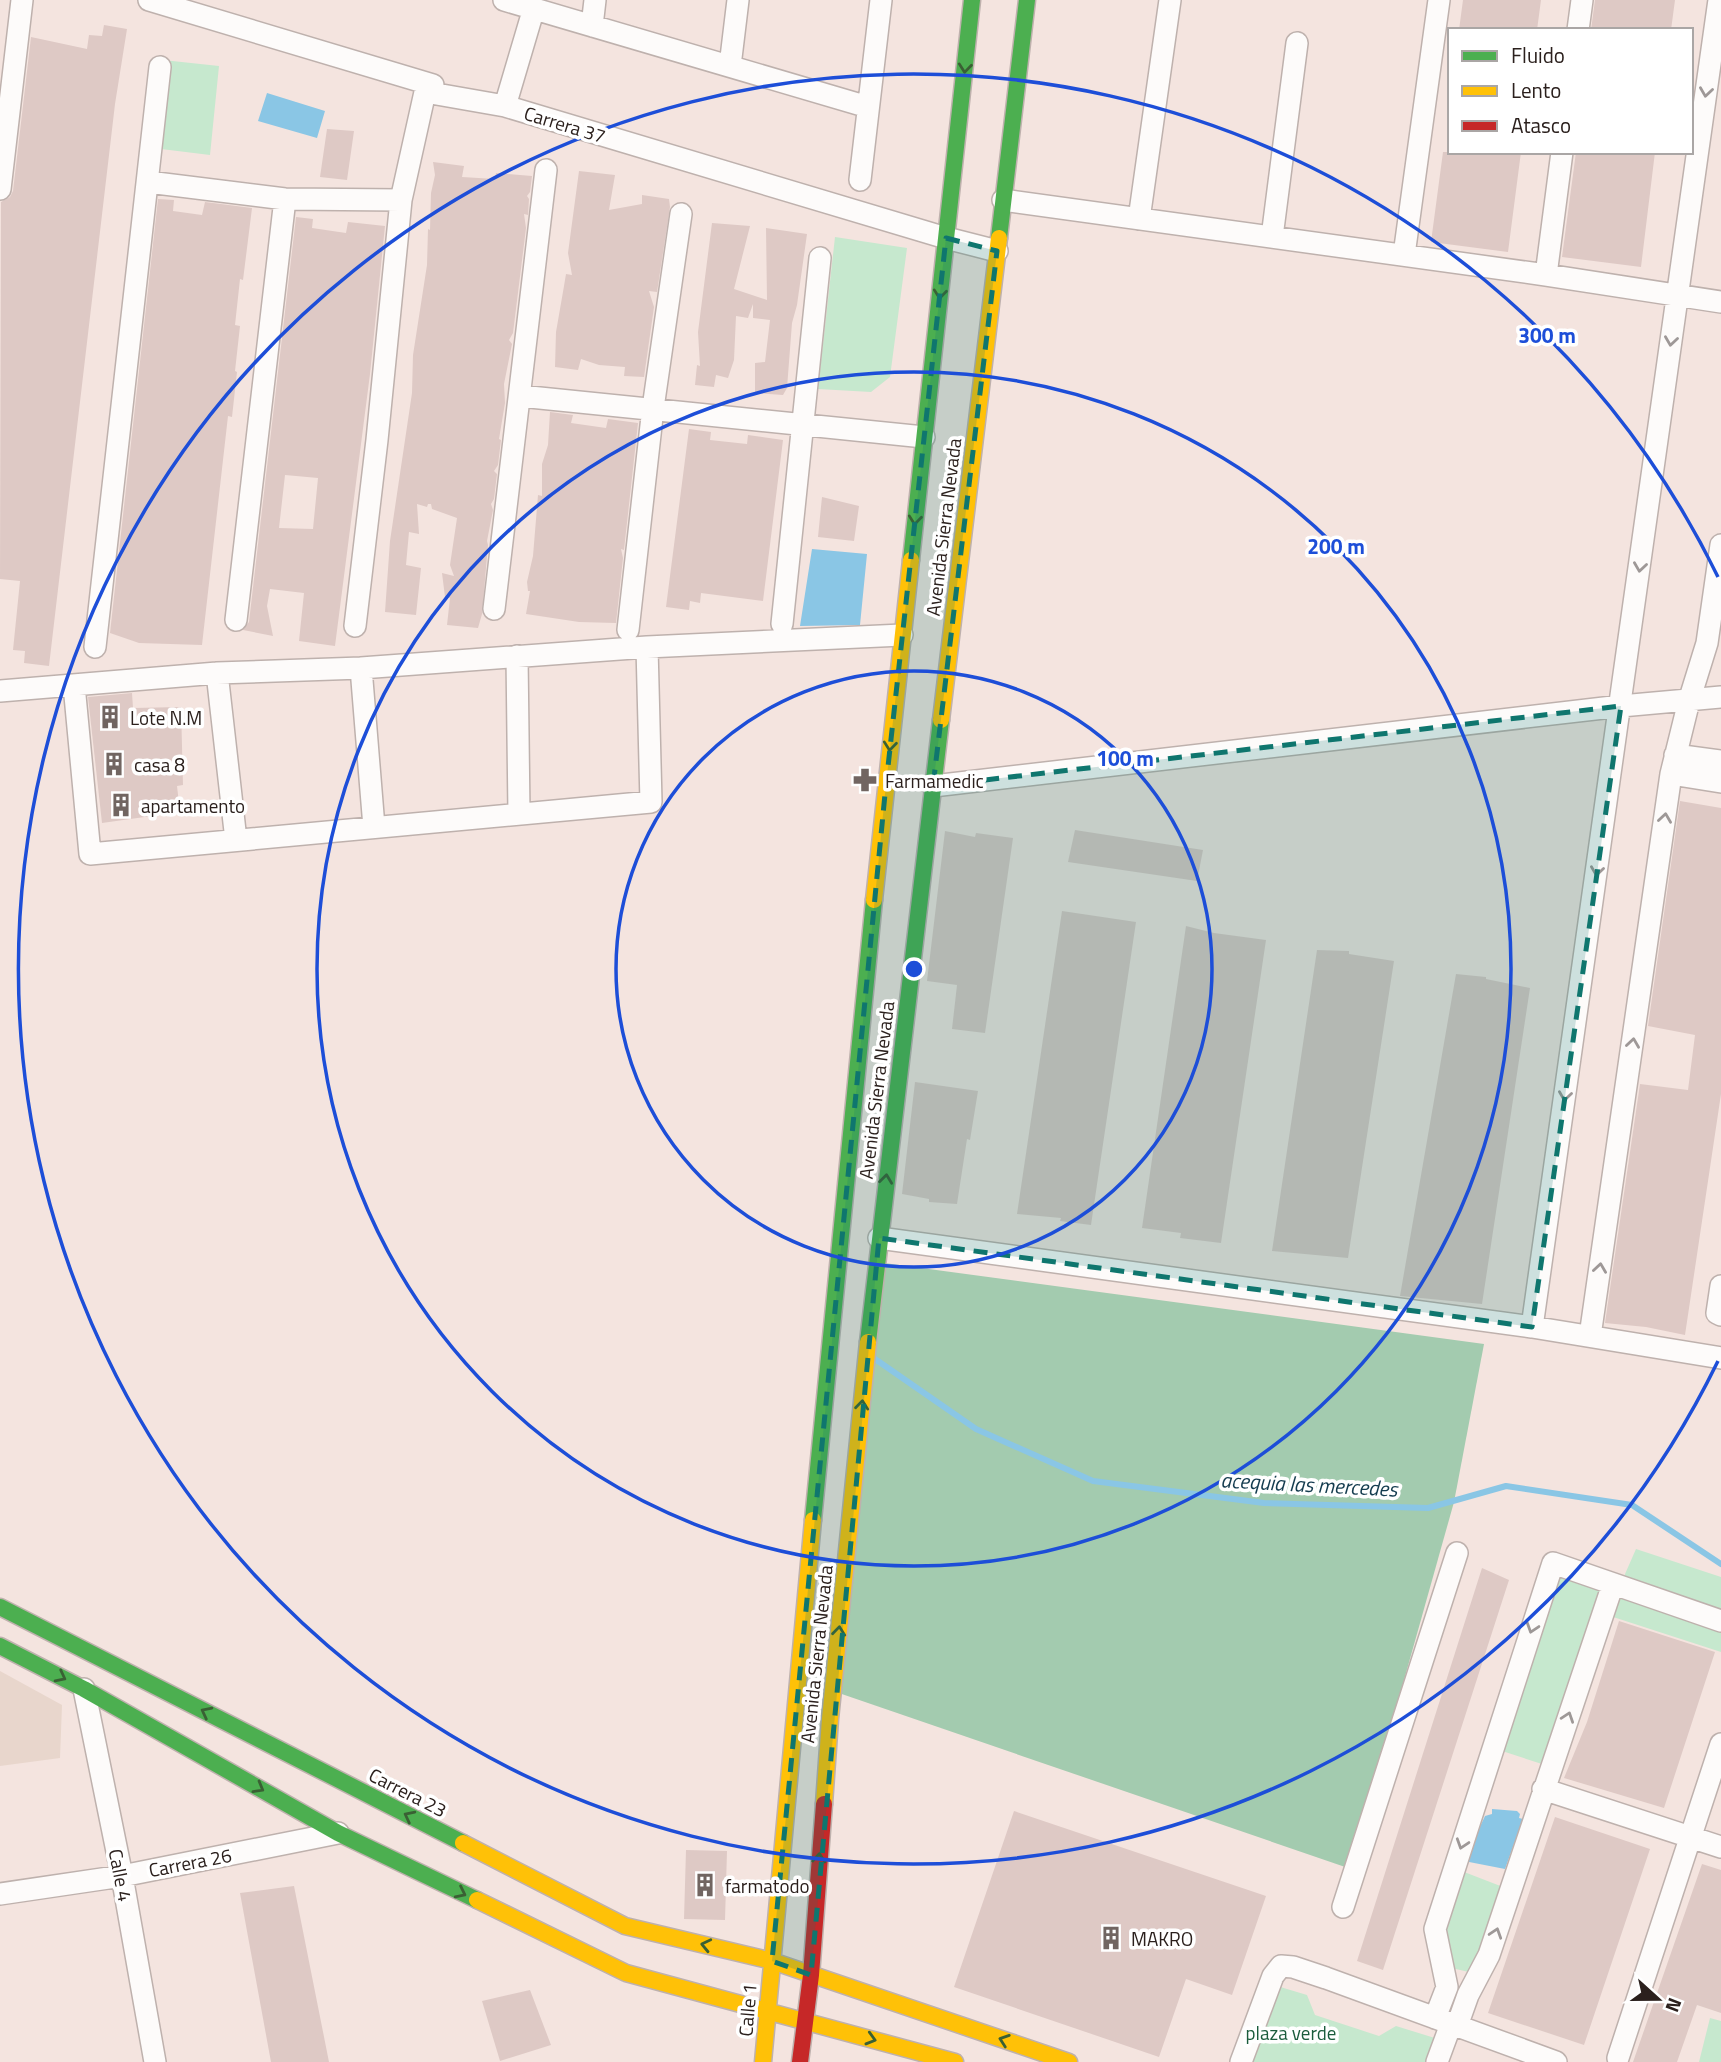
<svg xmlns="http://www.w3.org/2000/svg" width="1721" height="2062" font-family="'Titillium Web',sans-serif">
<style>
.commercial{fill:#e8d6cc}
.green{fill:#c6e8ce}
.forest{fill:#a3cbaf}
.water{fill:#8ac6e5}
.lines{fill:none;stroke-linecap:round;stroke-linejoin:round}
.stream{stroke:#8ac6e5;stroke-width:6}
.building{fill:#dec9c5;fill-rule:evenodd}
.street-casing{stroke:#beb1ad;stroke-width:24}
.fast-casing{stroke:#beb1ad;stroke-width:19}
.slow-casing{stroke:#beb1ad;stroke-width:19}
.jam-casing{stroke:#beb1ad;stroke-width:19}
.street{stroke:#fdfbfa;stroke-width:21}
.fast{stroke:#4caf50;stroke-width:16}
.slow{stroke:#ffc107;stroke-width:16}
.jam{stroke:#c62828;stroke-width:16}
.oneway{stroke:#3a6034}
.oneway2{stroke:#9e9897}
.marked{fill:#0f766e;fill-opacity:0.2;stroke:#0f766e;stroke-width:5;stroke-dasharray:14 9;stroke-linejoin:round}
.ring{fill:none;stroke:#1d4ed8;stroke-width:3.5}
.labels{text-anchor:middle;dominant-baseline:central;stroke-width:7;stroke-linejoin:round;paint-order:stroke}
.street-label{font-size:19px;fill:#2b201d;stroke:#fff}
.poi-label{font-size:19px;fill:#2b201d;stroke:#fff;text-anchor:start}
.park-label{font-size:19px;fill:#1b5c3c;stroke:#fff}
.water-label{font-size:21px;font-style:italic;fill:#143c4f;stroke:#fff}
.centre{fill:#1d4ed8;stroke:#fff;stroke-width:3.5}
.ring-label{font-size:21px;text-anchor:middle;font-weight:bold;fill:#1d4ed8;stroke:#fff;stroke-width:7;stroke-linejoin:round;paint-order:stroke}
</style>
<rect width="100%" height="100%" fill="#f4e4df"/>
<!-- commercial -->
<path class="commercial" d="M0 1671 62 1705 60 1758 0 1766Z"/>
<!-- green -->
<path class="green" d="M163 60 219 66 210 155 153 148Z
M835 237 907 248 890 377 871 392 818 389Z
M1636 1549 1721 1577V1652L1607 1615Z
M1555 1570 1605 1587 1545 1765 1499 1750Z
M1459 1870 1503 1887 1473 1973 1443 1966 1435 1929Z
M1277 1986 1307 1995 1315 2015 1379 2036 1396 2026 1438 2039 1430 2062H1249Z
M1710 2018 1721 2021V2062H1699Z"/>
<!-- forest -->
<path class="forest" d="M877 1262 1484 1344 1454 1502 1351 1869 833 1691Z"/>
<!-- water -->
<path class="water" d="M267 93 325 111 317 138 258 121Z
M812 549 867 554 860 625 800 626Z
M1492 1809 1517 1811 1520 1814 1519 1818 1523 1819 1505 1869 1464 1861 1485 1816 1492 1814Z"/>
<g class="lines">
<!-- stream -->
<path class="stream" d="M875 1359 976 1429 1093 1481 1264 1503 1428 1508 1506 1486 1632 1505 1721 1564"/>
</g>
<!-- building -->
<path class="building" d="M1463 0H1541L1537 30H1459Z
M1595 0H1675L1671 30H1591Z
M104 25 127 29 115 104 49 666 24 663 25 651 13 650 20 581 0 579 1 202 10 197 13 191 31 37 87 49 89 35 102 36Z
M327 129 354 131 347 180 320 177Z
M1443 152H1521L1508 252 1431 242Z
M1576 152H1655L1641 267 1562 257Z
M433 162 464 166 462 177 495 179 496 173 532 176 530 192 527 196 529 199 528 215 524 214 526 228 513 333 509 340 512 344 504 384 505 403 499 439 501 440 498 465 494 471 497 474 494 499 491 504 493 510 487 541 488 545 482 614 478 628 447 625 450 598 445 597 442 573 454 576 450 565 457 518 432 509 431 504H428L427 507 417 504 419 534 409 532 406 565 421 568 416 615 385 612 390 541 412 393 413 355 427 265 428 229 430 230 431 193 435 175Z
M579 171 615 175 609 210 642 204V195L669 199 670 207 657 292 649 291 654 307 644 377 624 376 625 367 599 365 581 359 578 370 555 367 556 332 564 286 566 274 572 275 568 253Z
M158 199 174 200 173 211 202 215 205 202 252 208 243 280 240 279 235 325 240 326 235 371 237 372 232 417 228 416 202 645 139 643 110 633Z
M296 217 313 219 312 228 346 233 348 222 385 226 370 374 335 646 299 641 304 593 270 589 267 606 273 636 243 630 249 622ZM285 475 318 478 313 529 279 528Z
M712 223 750 226 734 289 767 300 766 228 807 234 797 305 792 323 787 388 783 395 755 393V363L765 362 770 320 753 318V304L748 318 736 316 734 360 728 378 716 375 714 387 695 385 697 365 700 366 698 332Z
M550 412 573 415 571 423 606 428 608 419 638 423 624 550 621 549 623 558 616 623 579 622 526 614 530 591H528L527 582 533 556 538 495 542 496V464L548 445Z
M689 429 711 432 710 440 747 444 748 435 783 440 763 601 701 593 700 603 690 601 689 610 666 607Z
M822 497 859 506 854 541 818 537Z
M132 693 133 708 181 707 183 785 177 786 180 812 102 823 88 697Z
M1680 801 1721 808V1094L1685 1335 1646 1327 1605 1323 1640 1084 1688 1090 1695 1035 1648 1026Z
M1075 830 1203 850 1197 881 1068 862Z
M945 831 975 837 976 833 1013 838 985 1033 952 1029 957 985 927 981Z
M1062 911 1136 922 1091 1225 1060 1221 1061 1218 1017 1214Z
M1186 926 1214 933 1266 940 1221 1243 1180 1238 1181 1233 1142 1228Z
M1317 950 1349 951V954L1394 961 1348 1258 1272 1251Z
M1456 974 1486 977V979L1530 988 1482 1304 1400 1296Z
M915 1082 978 1091 970 1140 967 1139 957 1204 929 1202V1199L902 1194Z
M1482 1568 1509 1580 1383 1970 1357 1961Z
M1619 1621 1715 1652 1664 1808 1564 1778 1587 1722Z
M1014 1811 1266 1896 1232 1995 1186 1979 1159 2057 954 1987Z
M1555 1817 1650 1849 1584 2045 1488 2013Z
M686 1850 727 1851 725 1920 684 1919Z
M1702 1864 1721 1870V2013L1697 2005 1677 2062H1633Z
M294 1886 329 2062H271L240 1893Z
M530 1990 551 2045 500 2061 482 2001Z"/>
<g class="lines">
<!-- street casing -->
<g class="street-casing">
<path id="street" d="M149 0 433 85 425 92 505 106 946 238 997 251
M504 0 868 107
M592 26 595 0
M1578 30 1582 0
M730 66 738 0
M505 106 534 8
M860 180 881 0
M148 182 285 199 401 200
M0 189 22 0
M1003 200 1546 275 1721 302
M1139 219 1170 0
M1272 237 1297 43
M1404 255 1439 0
M1546 275 1562 152
M520 396 924 437
M494 609 546 170
M236 620 285 199
M782 624 820 258
M355 626 377 440 401 200 425 92
M628 630 653 408 681 214
M95 647 160 67
M517 656 519 814
M361 668 374 827
M217 673 236 840
M74 685 90 854 651 802 647 647
M0 691 217 673 361 668 647 647 902 635
M1675 755 1721 761
M1671 774 1721 782
M933 786 1621 706 1721 697
M879 1238 1532 1327 1721 1358
M1721 1286 1717 1313 1721 1315
M1532 1327 1719 0
M1590 1336 1671 774 1689 701 1707 643 1721 545
M84 1689 122 1876 155 2062
M1543 1789 1721 1847
M0 1894 122 1876 338 1833
M1343 1907 1457 1553
M1435 2018 1447 1987 1435 1929 1553 1563 1721 1621
M1457 2026 1468 1995 1489 1955 1613 1584
M1618 2058 1721 1744
M1241 2062 1273 1976 1281 1966 1293 1967 1326 1978 1556 2062
M1437 2062 1451 2024"/>
</g>
<!-- fast casing -->
<g class="fast-casing">
<path id="fast" d="M999 238 1027 0
M911 560 972 0
M868 1342 941 720
M813 1520 874 900
M0 1607 463 1843
M0 1646 84 1689 338 1833 477 1900"/>
</g>
<!-- slow casing -->
<g class="slow-casing">
<path id="slow" d="M941 720 999 238
M874 900 911 560
M824 1804 830 1719 868 1342
M463 1843 625 1926 772 1961 1069 2062
M477 1900 626 1973 955 2062
M763 2062 813 1520"/>
</g>
<!-- jam casing -->
<g class="jam-casing">
<path id="jam" d="M800 2062 811 1975 824 1804"/>
</g>
<!-- street -->
<use href="#street" class="street"/>
<!-- fast -->
<use href="#fast" class="fast"/>
<!-- slow -->
<use href="#slow" class="slow"/>
<!-- jam -->
<use href="#jam" class="jam"/>
</g>
<!-- one-way arrows -->
<defs><path id="oneway-chevron" d="M-2-3.5L2.5 0L-2 3.5" fill="none" stroke-width="1.6" stroke-linecap="round" stroke-linejoin="round" transform="scale(1.75)"/></defs>
<g class="oneway">
<use href="#oneway-chevron" transform="translate(965 68) rotate(96)"/>
<use href="#oneway-chevron" transform="translate(940 294) rotate(96)"/>
<use href="#oneway-chevron" transform="translate(915 520) rotate(96)"/>
<use href="#oneway-chevron" transform="translate(890 746) rotate(96)"/>
<use href="#oneway-chevron" transform="translate(886 1179) rotate(-83)"/>
<use href="#oneway-chevron" transform="translate(862 1405) rotate(-84)"/>
<use href="#oneway-chevron" transform="translate(839 1631) rotate(-84)"/>
<use href="#oneway-chevron" transform="translate(61 1677) rotate(27)"/>
<use href="#oneway-chevron" transform="translate(206 1712) rotate(-153)"/>
<use href="#oneway-chevron" transform="translate(259 1788) rotate(30)"/>
<use href="#oneway-chevron" transform="translate(409 1816) rotate(-153)"/>
<use href="#oneway-chevron" transform="translate(819 1858) rotate(-86)"/>
<use href="#oneway-chevron" transform="translate(461 1893) rotate(26)"/>
<use href="#oneway-chevron" transform="translate(706 1945) rotate(-167)"/>
<use href="#oneway-chevron" transform="translate(871 2039) rotate(16)"/>
<use href="#oneway-chevron" transform="translate(1004 2040) rotate(-161)"/>
</g>
<g class="oneway2">
<use href="#oneway-chevron" transform="translate(1706 92) rotate(98)"/>
<use href="#oneway-chevron" transform="translate(1671 341) rotate(98)"/>
<use href="#oneway-chevron" transform="translate(1640 567) rotate(98)"/>
<use href="#oneway-chevron" transform="translate(1665 818) rotate(-82)"/>
<use href="#oneway-chevron" transform="translate(1597 871) rotate(98)"/>
<use href="#oneway-chevron" transform="translate(1633 1043) rotate(-82)"/>
<use href="#oneway-chevron" transform="translate(1565 1096) rotate(98)"/>
<use href="#oneway-chevron" transform="translate(1600 1268) rotate(-82)"/>
<use href="#oneway-chevron" transform="translate(1532 1628) rotate(108)"/>
<use href="#oneway-chevron" transform="translate(1568 1717) rotate(-71)"/>
<use href="#oneway-chevron" transform="translate(1462 1844) rotate(108)"/>
<use href="#oneway-chevron" transform="translate(1496 1933) rotate(-72)"/>
</g>
<!-- marked area -->
<path class="marked" d="M946 238 997 251 933 786 1621 706 1532 1327 879 1238 811 1975 772 1961 885 794Z"/>
<!-- distance rings -->
<g class="ring">
<circle cx="914" cy="969" r="298"/>
<circle cx="914" cy="969" r="597"/>
<path d="M1718 1361A895 895 0 1 1 1718 577"/>
</g>
<!-- icons -->
<defs>
<g id="building-bare" transform="scale(1.89)"><path d="M-4-6H4V6H1V3H-1V6H-4ZM-2.5-4.3h1.7v1.8h-1.7ZM.8-4.3h1.7v1.8H.8ZM-2.5-1h1.7V.8h-1.7ZM.8-1h1.7V.8H.8Z" fill="#716561" stroke="#fff" stroke-width="2.5" paint-order="stroke"/></g>
<g id="pharmacy-bare" transform="scale(1.89)"><path d="M-2-6h4v4h4v4h-4v4h-4v-4h-4v-4h4Z" fill="#716561" stroke="#fff" stroke-width="2.5" paint-order="stroke"/></g>
</defs>
<g fill-rule="evenodd">
<use href="#building-bare" x="110" y="717"/>
<use href="#building-bare" x="114" y="764"/>
<use href="#pharmacy-bare" x="865" y="780"/>
<use href="#building-bare" x="121" y="805"/>
<use href="#building-bare" x="705" y="1885"/>
<use href="#building-bare" x="1111" y="1938"/>
</g>
<g class="labels">
<!-- street labels -->
<g class="street-label">
<text transform="translate(565 124) rotate(17)">Carrera 37</text>
<text transform="translate(943 527) rotate(-83)">Avenida Sierra Nevada</text>
<text transform="translate(876 1090) rotate(-83)">Avenida Sierra Nevada</text>
<text transform="translate(816 1654) rotate(-84)">Avenida Sierra Nevada</text>
<text transform="translate(408 1792) rotate(27)">Carrera 23</text>
<text transform="translate(190 1862) rotate(-11)">Carrera 26</text>
<text transform="translate(121 1875) rotate(79)">Calle 4</text>
<text transform="translate(747 2010) rotate(-85)">Calle 1</text>
</g>
<!-- poi labels -->
<g class="poi-label">
<text x="130" y="717">Lote N.M</text>
<text x="134" y="764">casa 8</text>
<text x="885" y="780">Farmamedic</text>
<text x="141" y="805">apartamento</text>
<text x="725" y="1885">farmatodo</text>
<text x="1131" y="1938">MAKRO</text>
</g>
<!-- park labels -->
<g class="park-label">
<text x="1291" y="2032">plaza verde</text>
</g>
<!-- water labels -->
<g class="water-label">
<text transform="translate(1309 1484) rotate(3)">acequia las mercedes</text>
</g>
</g>
<circle cx="914" cy="969" r="10" class="centre"/>
<g class="ring-label">
<text x="1547" y="343">300 m</text>
<text x="1336" y="554">200 m</text>
<text x="1125" y="766">100 m</text>
</g>
<!-- legend -->
<rect x="1448" y="28" width="245" height="126" fill="#ffffff" stroke="#aaa6a5" stroke-width="2"/>
<rect x="1462" y="51" width="35" height="10" fill="#4caf50" stroke="#aaa6a5" stroke-width="2"/>
<text x="1511" y="63" font-size="21" fill="#2b201d">Fluido</text>
<rect x="1462" y="86" width="35" height="10" fill="#ffc107" stroke="#aaa6a5" stroke-width="2"/>
<text x="1511" y="98" font-size="21" fill="#2b201d">Lento</text>
<rect x="1462" y="121" width="35" height="10" fill="#c62828" stroke="#aaa6a5" stroke-width="2"/>
<text x="1511" y="133" font-size="21" fill="#2b201d">Atasco</text>
<!-- north arrow -->
<g transform="translate(1658 1999) rotate(111)" stroke="#ffffff" stroke-width="5" paint-order="stroke">
<path d="M0-5L12 26L0 18L-12 26Z" fill="#2b201d"/>
<text y="-10" font-size="19" font-weight="bold" text-anchor="middle" fill="#2b201d">N</text>
</g>
</svg>
